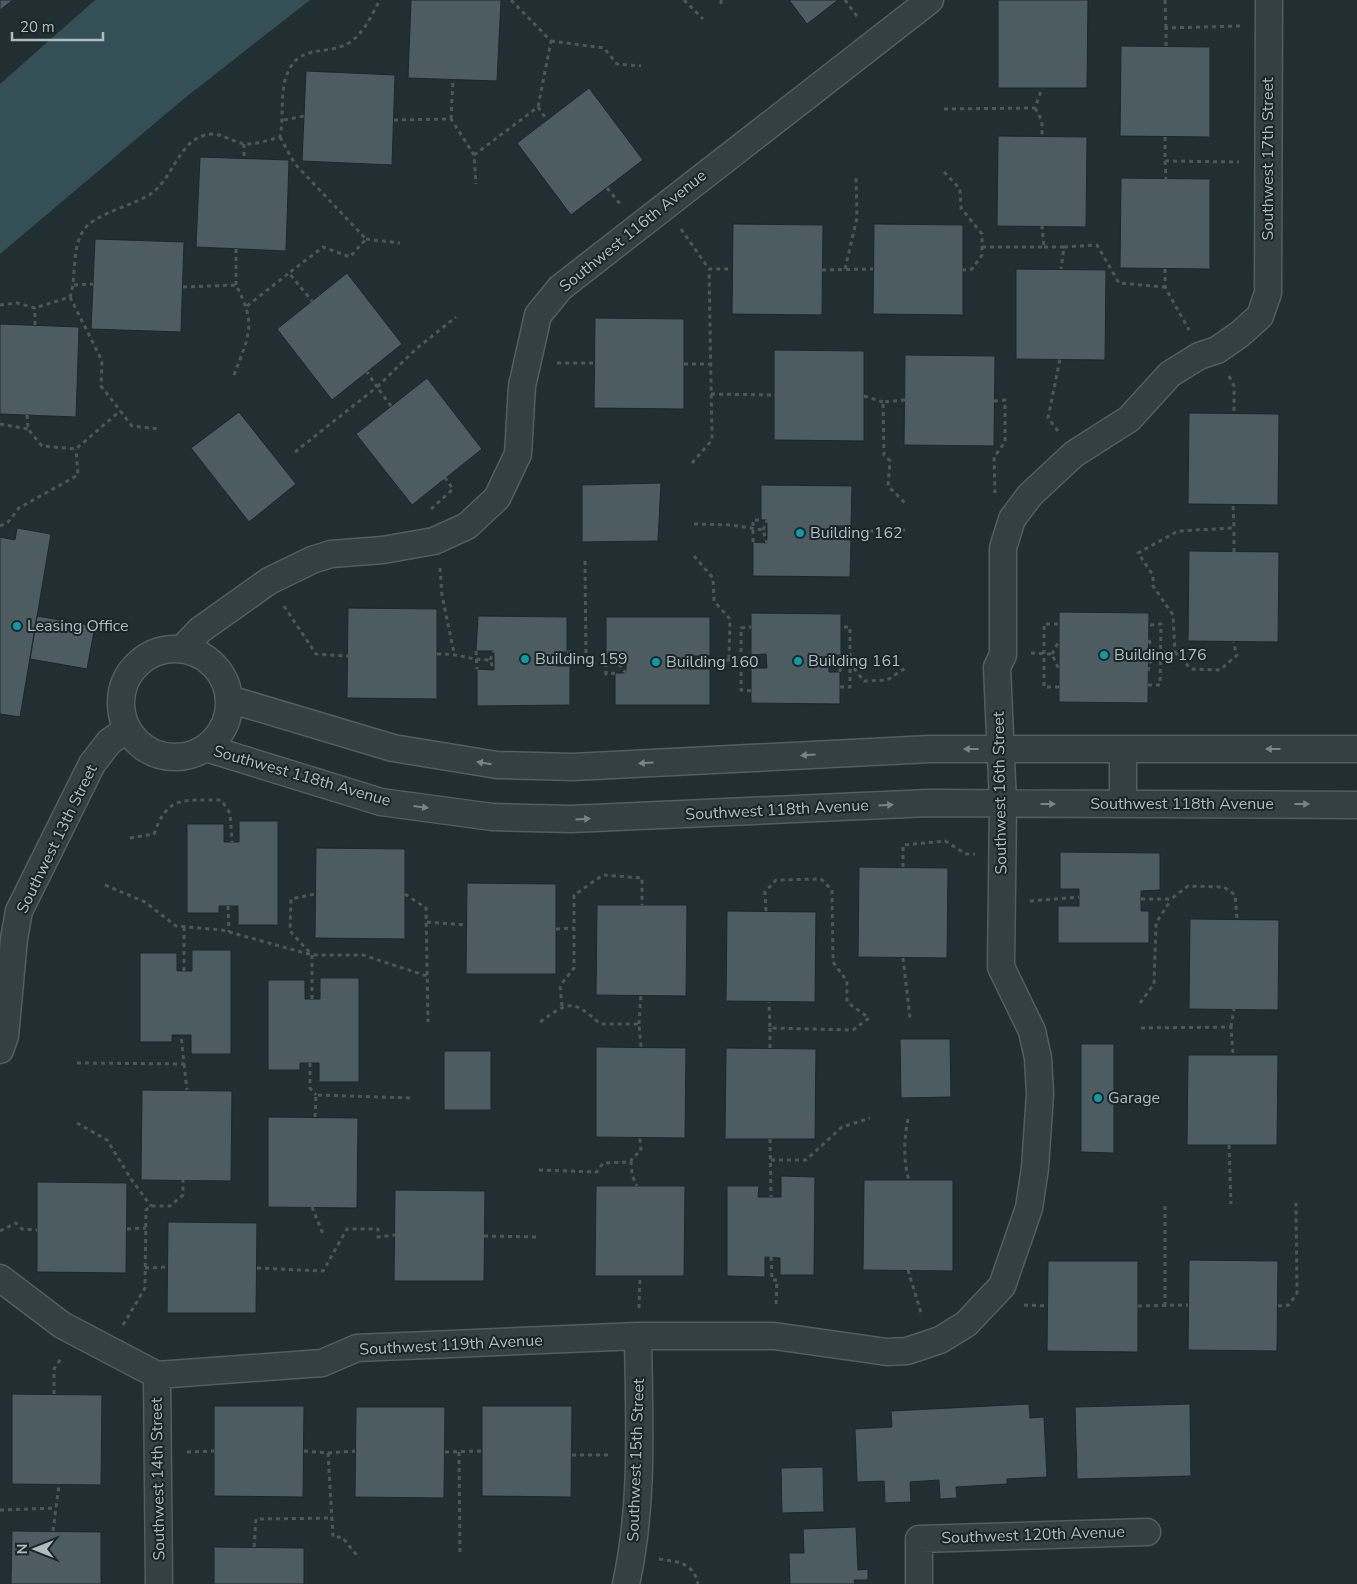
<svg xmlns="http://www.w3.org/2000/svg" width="1357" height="1584" font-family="'Nunito Sans',sans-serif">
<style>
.water{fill:#354f56}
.building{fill:#4c5c61;stroke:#1c272a}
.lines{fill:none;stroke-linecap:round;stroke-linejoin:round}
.street-casing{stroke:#525e61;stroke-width:29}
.path{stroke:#495956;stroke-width:3;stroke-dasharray:4 4;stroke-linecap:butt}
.street{stroke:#344043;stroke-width:26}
.oneway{fill:#778488}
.culture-dot{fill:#0f9aa8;stroke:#1a2528;stroke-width:2}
.labels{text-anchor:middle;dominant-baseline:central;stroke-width:4;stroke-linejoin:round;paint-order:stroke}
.street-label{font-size:16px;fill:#aebcc0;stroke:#1a2528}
.poi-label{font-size:16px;fill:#aebcc0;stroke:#1a2528;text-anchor:start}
</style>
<rect width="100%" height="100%" fill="#212f32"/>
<!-- water -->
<path class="water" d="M95 0H310L186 97 0 254V84Z"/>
<!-- building -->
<path class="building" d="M0 0H13L0 10Z
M411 0H501L497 81 408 78Z
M789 0H838L807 24Z
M998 0H1088L1087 88H998Z
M1121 46 1210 47V137L1120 136Z
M306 71 395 75 392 165 302 161Z
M589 88 643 160 571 215 517 143Z
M998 136 1087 137 1086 227 997 226Z
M200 157 289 160 286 251 196 247Z
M1121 178 1210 179V269L1120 268Z
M733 224 823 225 822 315 732 314Z
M874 224 963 225V315L873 314Z
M95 239 184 242 181 332 91 329Z
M1016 269 1106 270 1105 360 1016 359Z
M347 273 402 344 332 400 277 329Z
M595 318 684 319V409L594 408Z
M0 324 79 327 76 417 0 414Z
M774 350 864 351V441L774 440Z
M905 355 995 356 994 446 904 445Z
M427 378 482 449 412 505 356 434Z
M239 412 296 484 249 522 191 448Z
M1189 413 1279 414 1278 505 1188 504Z
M661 483 658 541 582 542V485Z
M761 485 852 486 851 526H833L832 539 851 540 850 577 753 576V542L767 543V520H761Z
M17 528 51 534 20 717 0 714V537L15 540Z
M1189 551 1279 552 1278 642 1188 641Z
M348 608 437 609V699L347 698Z
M1059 612 1149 613 1148 703 1059 702Z
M751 613 841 614V655H829V672H840V704L751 703V668H767L766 654 751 655Z
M37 616 95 626 87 669 30 659Z
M478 616 567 617V652H556V666H570V705L477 706V669L494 670V651H476Z
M606 617H710V656H687V669H710V705H615V673H626V654H606Z
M239 821H278V925H238V906H219V913H187V824H224V842H239Z
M316 848 405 849V939L315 938Z
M1060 852 1160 853V890L1141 891V911H1149V943H1058V906H1079V889H1060Z
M859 867 948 868 947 958 858 957Z
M467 883 556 884V974H466Z
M597 905H687L686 996 596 995Z
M727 911 816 912 815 1002 726 1001Z
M1190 919 1279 920 1278 1010 1189 1009Z
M192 950H231V1054H191V1035H172V1042H140V953H177V971H192Z
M320 978H359V1082H319V1063H300V1070H268V980H305V999H320Z
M900 1039H950L951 1097 901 1098Z
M1081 1044H1114V1153L1081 1152Z
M596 1047 686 1048 685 1138 596 1137Z
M726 1048 816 1049 815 1139H725Z
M444 1051H491V1110H444Z
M1188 1055H1278L1277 1145H1187Z
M142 1090 232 1091 231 1181 141 1180Z
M268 1117 358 1118 357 1208 268 1207Z
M781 1176 815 1177 814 1275H780V1258L765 1257V1277L727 1276V1186H759L758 1197H781Z
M864 1180H953V1271L863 1270Z
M37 1182 127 1183 126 1273 37 1272Z
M596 1186H685L684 1276H595Z
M395 1190 485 1191 484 1281H394Z
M168 1222 257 1223 256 1313H167Z
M1189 1260 1278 1261 1277 1351 1188 1350Z
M1048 1261H1138V1352L1047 1351Z
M12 1394 102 1395 101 1485 12 1484Z
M1029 1404 1030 1418 1044 1417 1047 1477 1007 1479V1484L956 1487 957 1498 940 1499 939 1480 910 1482 911 1502 885 1503 884 1481 857 1482 855 1429 892 1427 891 1411Z
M1190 1404 1191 1476 1077 1479 1075 1407Z
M214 1406H304L303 1497 214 1496Z
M482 1406H572L571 1497 482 1496Z
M356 1407H445L444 1498 355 1497Z
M823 1467 824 1512 782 1513 781 1468Z
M856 1527 858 1570 868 1569V1580H854L855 1584H790L789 1553H804L803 1529Z
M12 1531 101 1532V1584H11Z
M214 1547 304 1548V1584H214Z"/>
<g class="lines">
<!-- street casing -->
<g class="street-casing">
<path id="street" d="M182 649 200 630 269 581 312 560 331 554 383 550 434 541 467 526 497 498 518 454 522 386 538 315 560 288 930 0
M121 703a54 54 0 1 1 108 0a54 54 0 1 1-108 0Z
M229 699 393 748 497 765 573 767 930 749H1357
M206 748 381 802 492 817 571 819 929 803 1357 805
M1123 749V804
M0 1050 5 1036 14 939 19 911 92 764 109 742 127 729
M0 1278 62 1325 157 1375 322 1363 357 1348 638 1336H774L887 1352 907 1351 940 1340 966 1324 1002 1286 1029 1208 1035 1168 1040 1094 1038 1058 1032 1031 1001 967 1003 804 997 667 1003 655V548L1012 519 1030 495 1074 454 1129 419 1170 374 1199 356 1217 350 1240 334 1260 316 1268 293 1269 0
M157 1375 159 1584
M626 1584C644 1503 639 1419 638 1336
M919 1584V1539L1147 1532"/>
</g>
<!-- path -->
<path class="path" d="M511 0 551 41 538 107
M684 0 703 19
M721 0V5
M845 0 859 19
M1165 0 1166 28
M551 41 604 48 617 64 641 66
M1166 46V28L1240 26
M1035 108 1042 121V136
M944 109 1035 108 1042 88
M451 119 453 80
M284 120 304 116
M394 120 451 119 474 155 476 184
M280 137 295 164 366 239 350 257 323 247 289 273
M1165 137V161L1239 162
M244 144V159
M474 155 538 107 547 120
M1165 161 1166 179
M944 172 960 189 961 208 982 234V255L972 269 963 270
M607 188 621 205
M681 229 709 269H732
M366 239 400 243
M982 247H1044L1042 226
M1044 247H1064L1061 269
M1064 247 1097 245 1119 283 1165 287
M845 269 857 218 856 175
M1165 269V287L1189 330
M822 270 873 269
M74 285 93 284
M236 285V249
M183 287 236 285C257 325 249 335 234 375
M70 297 102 361 101 386 132 426 159 429
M0 305 17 303 35 308 70 297C77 275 71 251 83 231 92 214 136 205 152 193 172 178 179 144 202 136 220 129 231 143 246 144 257 144 269 140 280 137 284 116 280 96 286 77 298 41 327 58 352 41 365 31 372 14 380 0
M247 306 289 273 312 301
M35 325V308
M557 363H594
M684 364H711
M1229 376 1234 386V414
M711 394 774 395
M864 396 883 402
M905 400 883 402 884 455 890 461 888 486 905 503
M994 401 1005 400V442L994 457 995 493
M391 406 377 387 416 349 456 317
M27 415 28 429 42 446 76 449 120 411
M0 424 28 429
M1058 431 1048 418 1060 359
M295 452 377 387 367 372
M692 463 712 440 709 269
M431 509 453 489 445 478
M694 524 731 525 763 530 767 543
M0 526 8 522 19 508 78 475 76 449
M833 526 836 532 905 530
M763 530 767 520
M832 539 836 532
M851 540V526
M753 542V520H761
M1234 552V528
M694 556 713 578 714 601 730 619 729 659
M585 561 586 658
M440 568 442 595 454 653
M284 606 316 654 348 656
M1149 640 1153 652H1175L1173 615 1153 586V575L1138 553 1178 531 1234 528 1233 504
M476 651 477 669
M556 652 561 658H586L595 664H606V654
M567 652H571L570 666
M1175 652 1191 669 1220 670 1237 655 1233 642
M1031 653 1052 654 1059 670
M437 654C457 653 470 660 490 660L494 670
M1052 654 1059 641
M841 655V661H849
M687 656 693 662 710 661V656
M746 659 751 655
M490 660 494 651
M849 662 864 681 887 680 907 667
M619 664 626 654
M556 666 561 658
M687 669 693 662
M710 669V661L746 659 751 668
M1148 671 1153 652
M840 672 841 661
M615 673 606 674V664H619L626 673
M1148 685H1160L1161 624 1149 625
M840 687H850V627H841
M1059 687H1044V624H1059
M751 691 741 690V628L751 627
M130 838 154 834C168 794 184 801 221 800L230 813 232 842
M903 867V845L945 841 966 854H975
M105 885 145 902 176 926 222 930 312 955H363L427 976
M405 894 426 908 428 1022
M1141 899H1171L1188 886 1224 887 1235 895 1237 919
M1030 901 1079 897
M228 906 229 932
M766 911 765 892 776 880 821 879 832 890 833 962 847 981V1002L869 1018 853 1030 770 1028 769 1002
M427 922 466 925
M556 929 574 928
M903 958 910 1018
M184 971V926
M312 999V955L290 931 291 899 315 894
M1140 1003 1154 984 1156 923 1171 900
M562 1006 560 986 574 968V895L603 875 642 878V905
M540 1022C569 1001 573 999 600 1024H639L641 1047
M639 1024 641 995
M1231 1027 1234 1009
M770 1028V1049
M1141 1028 1231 1027 1233 1055
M77 1063 184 1064 181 1035
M310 1063V1088L316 1095
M184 1064 187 1090
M315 1117 316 1095 411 1098
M908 1119C904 1139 903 1160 909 1180
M77 1123 107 1140 131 1179 151 1206
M770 1139 771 1197
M1229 1145 1231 1204
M771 1160H806L842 1127 870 1118
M631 1162 632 1158 641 1151 640 1138
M539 1170 597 1172 603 1163 631 1162 632 1175 637 1186
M312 1207 323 1234
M127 1229 146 1228
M0 1231 16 1223 22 1229 37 1230
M484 1236 538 1237
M771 1257 772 1280H777L776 1307
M145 1268 167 1267
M257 1268 323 1271 347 1229H378V1237L395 1235
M908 1270 922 1316
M1024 1305 1048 1306
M1138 1306 1188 1305
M1165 1306V1205
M1278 1306 1289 1305 1297 1293 1296 1203
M639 1308 640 1276
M123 1325 145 1288 146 1210 151 1206H170L183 1195V1180
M54 1394V1369L62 1357
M304 1451 328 1453 333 1537H342L359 1558
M187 1452 214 1451
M445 1452 482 1451
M459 1452 460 1556
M328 1453 355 1451
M572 1455H612
M0 1510 56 1508
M53 1531 59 1485
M254 1547 256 1519 333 1518
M659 1559C678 1562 693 1562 698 1584"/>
<!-- street -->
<use href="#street" class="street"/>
</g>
<!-- one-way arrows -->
<defs><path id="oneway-solid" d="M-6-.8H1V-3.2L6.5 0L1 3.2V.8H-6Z" transform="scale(1.25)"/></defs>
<g class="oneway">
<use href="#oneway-solid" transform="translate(971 749) rotate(-180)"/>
<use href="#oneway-solid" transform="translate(1273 749) rotate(-180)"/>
<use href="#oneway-solid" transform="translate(808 755) rotate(177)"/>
<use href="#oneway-solid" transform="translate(484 763) rotate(-171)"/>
<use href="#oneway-solid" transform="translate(646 763) rotate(177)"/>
<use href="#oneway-solid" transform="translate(1048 804)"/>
<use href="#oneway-solid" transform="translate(1302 804)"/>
<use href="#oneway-solid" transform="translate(886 805) rotate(-3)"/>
<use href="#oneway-solid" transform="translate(421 807) rotate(7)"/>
<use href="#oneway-solid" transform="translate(583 819) rotate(-3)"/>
</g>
<!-- markers -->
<g class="culture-dot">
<circle cx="800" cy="533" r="5"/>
<circle cx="17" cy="626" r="5"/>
<circle cx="1104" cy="655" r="5"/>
<circle cx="525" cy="659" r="5"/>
<circle cx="798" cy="661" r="5"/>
<circle cx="656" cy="662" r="5"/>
<circle cx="1098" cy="1098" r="5"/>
</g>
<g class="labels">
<!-- street labels -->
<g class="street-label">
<text transform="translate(1268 159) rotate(-90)">Southwest 17th Street</text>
<text transform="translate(633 231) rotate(-39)">Southwest 116th Avenue</text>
<text transform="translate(302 776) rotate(16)">Southwest 118th Avenue</text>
<text transform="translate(1000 793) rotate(-91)">Southwest 16th Street</text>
<text x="1182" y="804">Southwest 118th Avenue</text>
<text transform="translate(777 810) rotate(-3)">Southwest 118th Avenue</text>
<text transform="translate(57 839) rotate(-64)">Southwest 13th Street</text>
<text transform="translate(451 1345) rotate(-3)">Southwest 119th Avenue</text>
<text transform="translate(636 1460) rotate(-88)">Southwest 15th Street</text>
<text transform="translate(158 1479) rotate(-91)">Southwest 14th Street</text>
<text transform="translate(1033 1535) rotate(-2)">Southwest 120th Avenue</text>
</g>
<!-- poi labels -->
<g class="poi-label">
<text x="810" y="533">Building 162</text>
<text x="27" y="626">Leasing Office</text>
<text x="1114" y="655">Building 176</text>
<text x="535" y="659">Building 159</text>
<text x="808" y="661">Building 161</text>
<text x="666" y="662">Building 160</text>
<text x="1108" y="1098">Garage</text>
</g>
</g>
<!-- north arrow -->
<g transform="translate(35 1549) rotate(270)" stroke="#1a2528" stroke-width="4" paint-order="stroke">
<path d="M0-4L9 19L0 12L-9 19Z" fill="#aebcc0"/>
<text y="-8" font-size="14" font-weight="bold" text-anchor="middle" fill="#aebcc0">N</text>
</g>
<!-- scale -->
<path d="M12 32v8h91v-8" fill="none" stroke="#aebcc0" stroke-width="2.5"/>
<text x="20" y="32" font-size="15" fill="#aebcc0" stroke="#1a2528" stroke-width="4" paint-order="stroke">20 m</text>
</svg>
